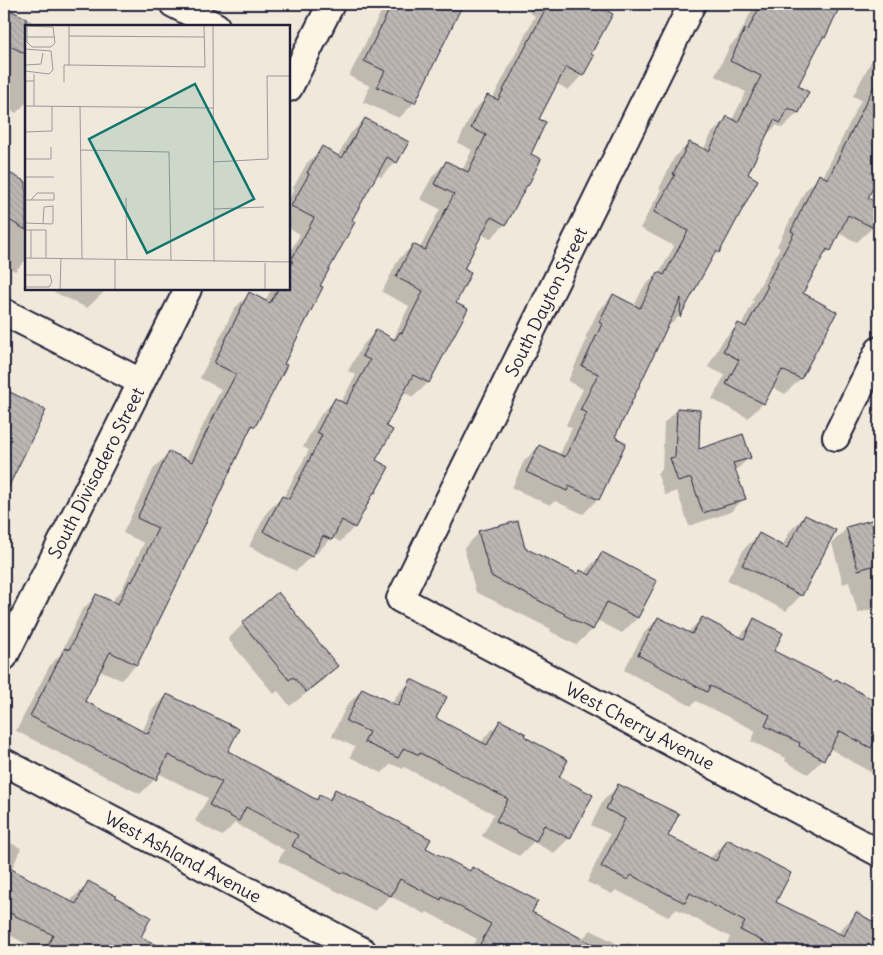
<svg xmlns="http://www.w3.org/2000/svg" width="883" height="955" font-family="Delius,sans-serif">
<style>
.shadow{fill:#0003}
.building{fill:url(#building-back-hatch);stroke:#22223b}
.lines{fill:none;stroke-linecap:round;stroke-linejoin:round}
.minor-casing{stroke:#22223b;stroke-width:30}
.minor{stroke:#fcf5e5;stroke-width:26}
.labels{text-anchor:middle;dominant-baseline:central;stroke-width:4;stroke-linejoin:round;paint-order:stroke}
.street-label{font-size:18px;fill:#22223b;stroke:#fcf5e5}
.inset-road{fill:none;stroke:#9d999b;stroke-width:1}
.view{fill:#0f766e;fill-opacity:0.15;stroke:#0f766e;stroke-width:2.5}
.inset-edge{fill:none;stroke:#22223b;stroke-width:2.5}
</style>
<defs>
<pattern id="building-back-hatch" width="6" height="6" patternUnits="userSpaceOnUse" patternTransform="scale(1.25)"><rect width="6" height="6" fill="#bcb7b3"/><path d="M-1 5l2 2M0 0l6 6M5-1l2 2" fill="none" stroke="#a19d9b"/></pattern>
</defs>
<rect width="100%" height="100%" fill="#efe8db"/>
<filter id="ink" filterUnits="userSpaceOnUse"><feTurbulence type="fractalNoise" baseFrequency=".02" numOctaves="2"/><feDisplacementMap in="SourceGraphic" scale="10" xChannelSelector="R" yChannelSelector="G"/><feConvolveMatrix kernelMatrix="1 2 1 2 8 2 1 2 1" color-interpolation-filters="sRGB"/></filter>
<g filter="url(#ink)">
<!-- shadow -->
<path class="shadow" d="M389 4H462L414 103 399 118 363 102 370 86 349 76 382 10Z
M533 4H591L611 14 589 55 582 75 568 90 556 83 537 119 529 154 527 185 524 189 505 224 490 239 481 234 462 270 454 303 466 309 428 383 413 397 403 392 384 426 354 527 340 542 332 537 316 554 313 552 311 556 296 571 249 546 267 512 282 497 283 498 309 450 303 447 321 414 336 399 341 402 356 375 348 371 362 346 376 331 393 340 409 306 382 292 398 260 413 245 420 248 440 209 420 199 432 177 446 162 462 171 472 150 458 143 473 111 488 96 493 98 535 16 529 12Z
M755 4H840L824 37 818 42 797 87 808 92 798 113 782 128 777 125 764 137 746 175 718 252 708 262 679 316 664 331 613 438 598 499 583 514 555 501 550 505 512 488 524 461 539 446 559 456 572 428 566 425 583 389 568 381 587 339 585 338 598 311 613 296 634 306 643 288 658 273 659 274 674 246 640 228 661 190 659 189 674 158 689 143 703 150 712 133 727 118 732 120 746 92 715 76 730 46 738 38Z
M4 8 41 26H26V103L16 113 4 106Z
M879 46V172L866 199 879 206V213L873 227 857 242 838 233 830 250 820 259 801 294 835 312 800 379 785 394 772 387 763 403 748 418 712 399 725 375 708 367 723 340 738 325 741 326 754 301 752 300 780 248 777 246 805 191 820 176 823 177 861 100 853 96Z
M365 119 396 162 381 177 376 174 350 221 254 426 247 433 177 581 136 665 121 680 100 670 84 702 142 732 152 710 167 695 226 751 315 800 320 796 326 800 336 791 424 848 530 913 581 940 591 930 623 947 627 943 644 951H470L477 939 427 912 425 914 390 896 375 911 278 861 284 850 235 823 222 836 195 821 208 798 158 773 155 779 140 794 16 731 50 665 60 655 82 610 97 595 112 603 115 597 121 591 144 543 123 533 154 468 169 453 186 460 221 389 200 378 234 309 249 294 265 302 271 289H289V254L300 234 289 228V199L294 189 293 188 307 163 322 148 337 157 350 134Z
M4 172 26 184V260L15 271 4 265Z
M53 289H105L103 293 87 308 52 291Z
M4 390 45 410 4 494Z
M677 410 697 451 750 457 735 471 744 498 731 512 689 526 677 491 665 495 657 473 662 469 664 423Z
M805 516 834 531 801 595 786 611 727 580 744 549 759 534 782 546 790 531Z
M879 520V607L858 613 849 582 843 584 832 543 847 528Z
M479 533 524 549 577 575 580 571 585 573 587 569 602 554 655 582 637 618 622 633 597 620 592 630 576 645 550 631 551 629 476 592 464 548Z
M659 618 687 633 702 618 738 638 755 620 772 652 834 682 836 680 879 704V777L829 748 823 759 808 774 785 761 786 758 751 741 756 731 696 701 691 706 624 670 644 633Z
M243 624 337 666 322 681 290 706 278 691 274 694 228 639Z
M411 681 435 719 481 743 485 737 500 721 523 738 557 777 591 796 569 838 554 853 533 842 519 856 482 836 494 814 404 767 403 769 391 764 382 773 350 757 355 747 332 736 347 705 362 690 392 704 396 696Z
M618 786 666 836 710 859 712 856 727 841 774 902 838 935 841 929 856 914 879 926V951H738L726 945 730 937 677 909 668 917 616 890 612 894 587 882 610 834 591 825 603 801Z
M4 840 21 848 11 871 71 903 73 898 89 883 139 937 166 951H39L4 932Z
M201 942 219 951H191Z"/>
<!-- building -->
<path class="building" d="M392 4H463L415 103 377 87 385 71 364 61Z
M548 4H594L613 14 591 54 594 56 583 76 566 67 539 119 546 122 531 154 541 159 528 186 527 185 506 225 491 217 464 269 471 273 456 303 468 309 429 383 413 375 386 426 393 430 376 460 389 467 375 493 374 492 355 528 342 520 332 540 323 536 312 557 263 531 282 496 289 499 322 435 317 432 335 398 346 404 370 360 362 356 376 329 395 340 400 332 402 333 423 291 396 277 413 244 425 250 454 194 434 184 446 161 468 172 486 135 471 128 487 95 498 100Z
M761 4H841L825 38 823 37 798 86 809 92 799 113 788 108 781 123 774 120 748 174 758 180 719 253 716 251 680 317 681 298 615 437 626 443 599 500 569 486 567 491 526 472 539 445 565 457 587 413 580 410 598 374 582 366 602 324 599 322 613 294 640 308 658 272 664 275 688 231 654 212 675 175 673 174 689 142 709 151 727 116 738 122 761 76 730 61 745 29 748 30Z
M4 7 26 18V54L4 43Z
M879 76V175L868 198 879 204V216L874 228 848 215 831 251 827 249 803 293 837 312 801 379 782 370 764 404 726 384 739 360 723 351 738 323 746 327 768 286 766 285 794 233 791 231 819 174 828 179Z
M365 118 409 142 397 163 387 157 352 220 355 222 320 286 323 287 284 364 287 365 255 427 252 425 178 582 137 665 110 652 85 701 148 734 167 694 239 729 228 751 317 800 319 795 330 800 335 789 431 839 426 848 470 871 472 867 538 901 532 912 605 951H495L480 944 491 924 442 897 441 900 400 879 391 896 343 872 342 873 292 846 298 835 246 807 239 821 209 805 222 782 168 755 156 780 30 716 65 648 69 650 96 594 118 604 130 580 132 582 158 528 137 518 169 451 192 462 217 410 236 374 214 363 249 292 270 303 278 289H289V269L293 261 291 260 314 218 291 206 309 174 307 173 322 146 342 158Z
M4 170 26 182V230L4 217Z
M4 389 46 410 4 496Z
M677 408 700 410 699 449 743 434 751 458 733 463 746 499 703 513 691 478 678 482 670 458 675 457Z
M805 515 836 530 802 596 742 565 759 533 787 548Z
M879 518V564L858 570 846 527Z
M518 521 525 548 578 574 580 570 590 575 602 552 657 581 638 618 607 602 593 630 564 615 565 614 491 576 478 531Z
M278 592 338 666 306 692 293 677 289 680 242 623Z
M658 617 692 634 702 617 744 639 754 618 783 633 774 651 834 681 836 679 879 703V734L871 748 840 731 824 760 799 746 800 743 765 726 770 715 710 686 707 692 638 655Z
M411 679 447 697 436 718 487 745 500 720 526 734 525 737 568 760 559 777 593 795 570 839 544 825 536 842 496 821 508 799 420 753 419 755 404 748 398 758 364 742 369 732 346 721 362 688 398 706Z
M618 784 679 814 668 836 716 861 727 839 791 873 776 902 844 936 856 912 879 925V951H782L740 930 745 922 690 893 685 903 631 875 628 880 601 867 625 819 606 809Z
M4 865 76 904 88 881 116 896 115 897 151 917 141 937 169 951H45L53 935 4 910Z"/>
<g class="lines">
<!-- minor casing -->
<g class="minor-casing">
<path id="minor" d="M173 4 216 26
M692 4 400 599 879 853
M289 88 331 4
M4 312 141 382
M836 437 879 350
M4 657 188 289
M4 762 363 951"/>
</g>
<!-- minor -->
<use href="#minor" class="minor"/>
</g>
</g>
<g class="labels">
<!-- street labels -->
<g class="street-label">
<text transform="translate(546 302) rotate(-64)">South Dayton Street</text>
<text transform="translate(96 473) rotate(-63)">South Divisadero Street</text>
<text transform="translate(640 726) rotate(28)">West Cherry Avenue</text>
<text transform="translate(183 857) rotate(28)">West Ashland Avenue</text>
</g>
</g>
<!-- overview -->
<g transform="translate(25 25)">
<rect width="265" height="265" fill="#efe8db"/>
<path class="inset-road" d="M44 0V40L180 42 179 0M188 0 189 237M0 1 28 2 30 18 26 22H7L2 17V2M44 11 179 12M2 12H30M0 24 26 26 28 45 24 49M0 40 16 39 18 28M0 46 24 49M0 56H9V49M9 56V81M39 57V40H44M0 81 188 83M55 81 57 234M0 107 27 106V81M55 125 144 127 146 236M0 134H26V122M188 137 243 134 242 51H265M0 152H29M101 173 102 235M0 175H29V168H12L6 175M189 184 239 182M0 198 27 199 28 198V181L19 182 18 199M0 205H21V233M6 205V233M0 233 265 237M90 234V265M240 238V265M0 250H25L27 257 24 262H0M35 265 36 233"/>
<path class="view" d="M170 59 229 174 122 228 64 114Z"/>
<rect width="265" height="265" class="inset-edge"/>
</g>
<!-- margin -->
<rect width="883" height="955" fill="none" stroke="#fcf5e5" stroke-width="20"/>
<rect x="10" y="10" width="863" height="935" fill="none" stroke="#22223b" stroke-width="2" filter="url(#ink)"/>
</svg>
